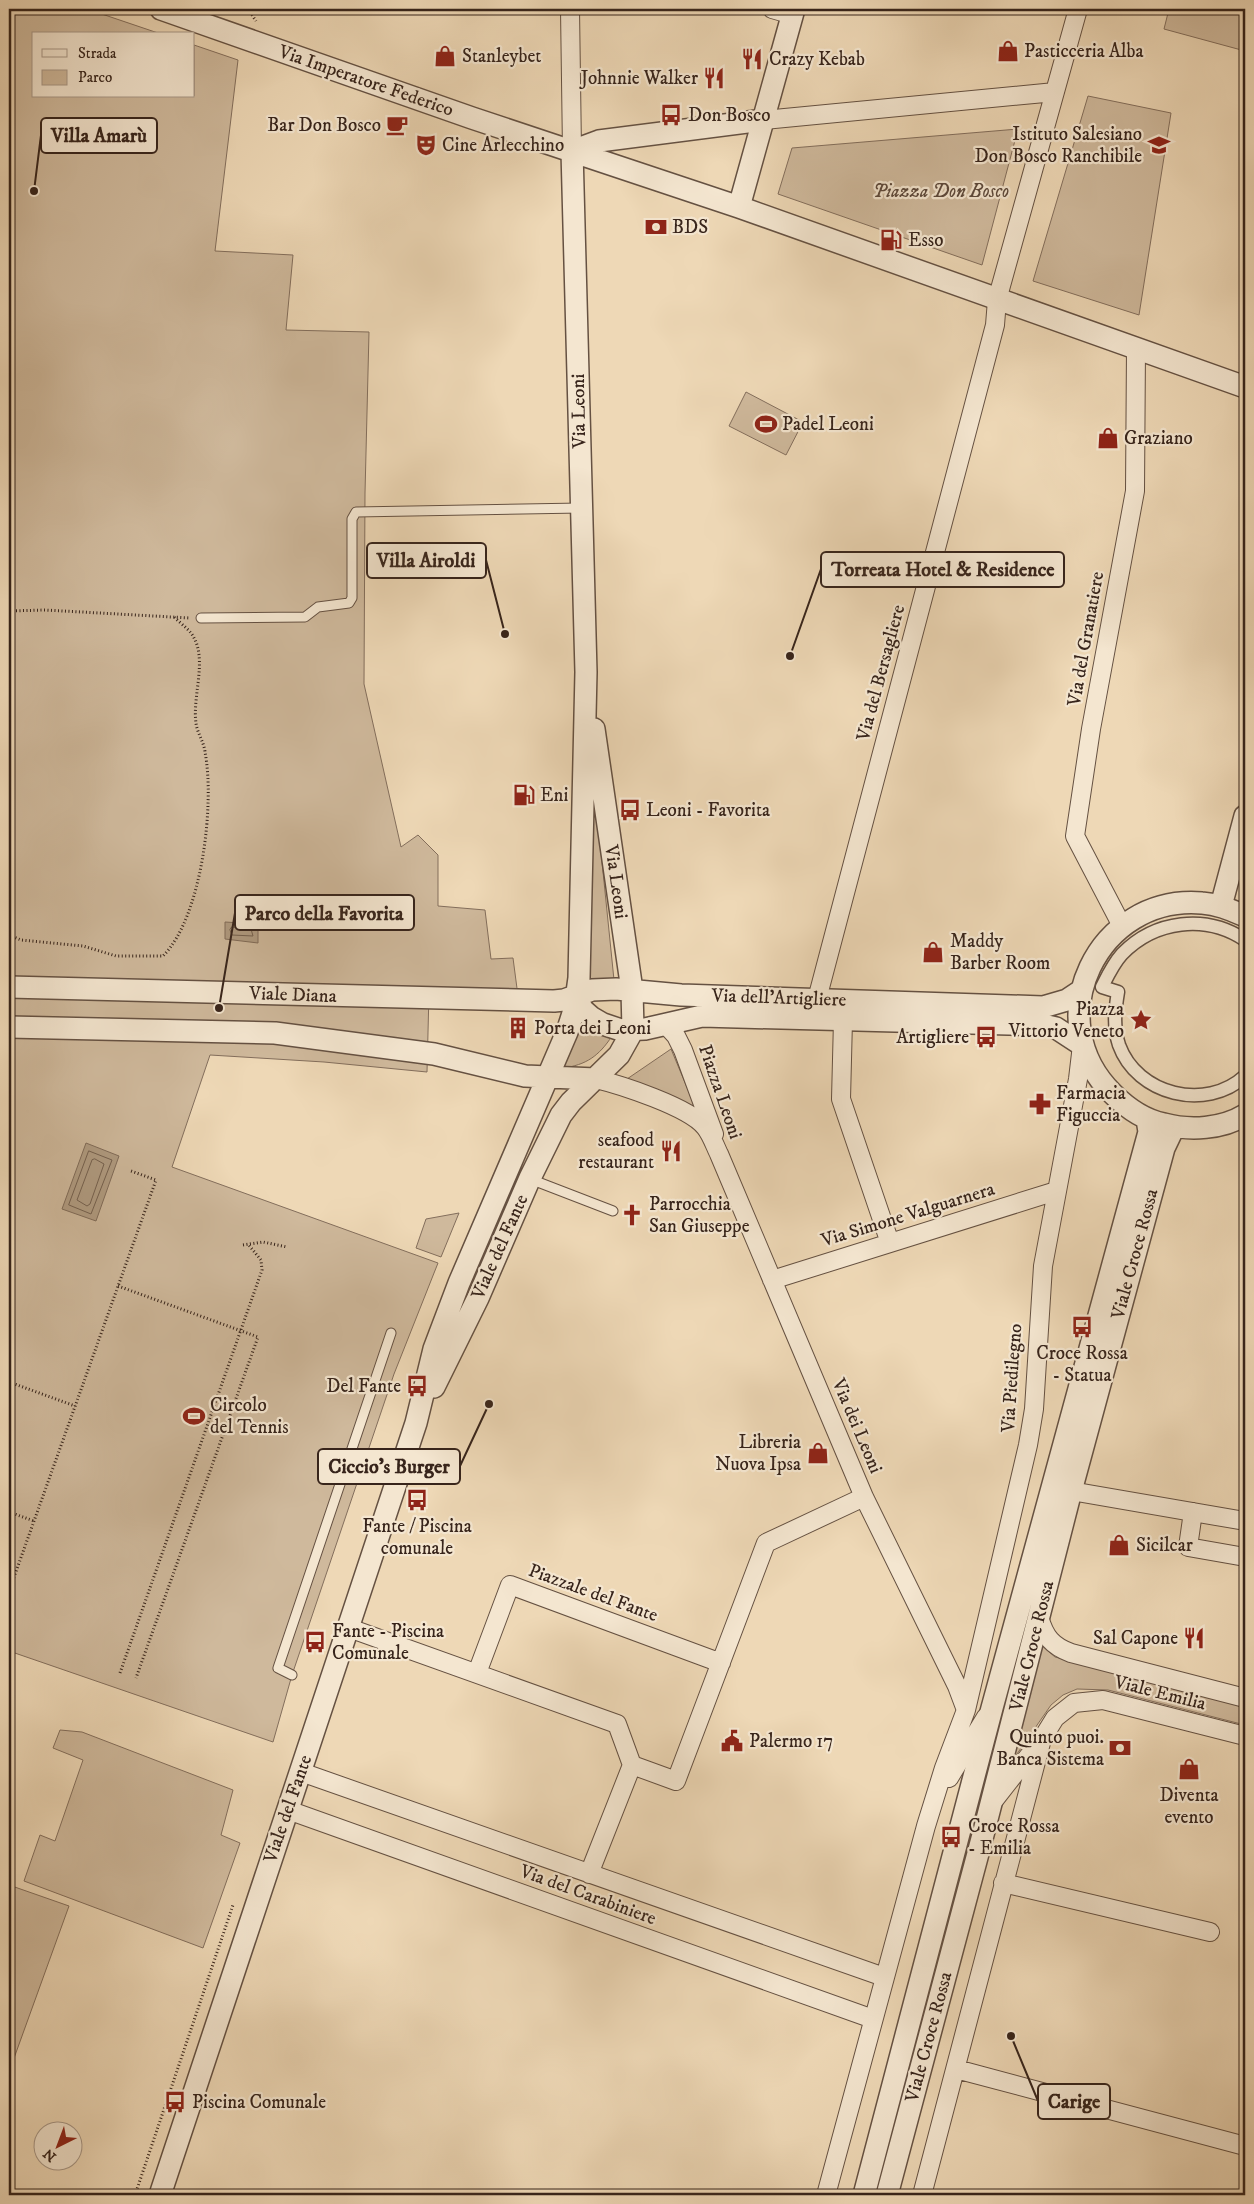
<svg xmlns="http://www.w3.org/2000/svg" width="1254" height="2204" font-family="'IM FELL DW Pica',serif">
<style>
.green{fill:#cfb99c;stroke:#836e5c}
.water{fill:#b09b81;stroke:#806b58}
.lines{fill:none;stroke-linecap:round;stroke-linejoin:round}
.shore{stroke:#74604e;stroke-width:1}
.service-casing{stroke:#655142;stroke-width:11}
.pedestrian-casing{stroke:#655142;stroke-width:15}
.minor-casing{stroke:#655142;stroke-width:20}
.tertiary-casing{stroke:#655142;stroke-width:24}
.path{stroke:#37241b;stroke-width:3;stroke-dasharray:1 2.5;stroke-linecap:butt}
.service{stroke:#f4e6d0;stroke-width:9}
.pedestrian{stroke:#f4e6d0;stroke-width:12}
.minor{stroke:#f4e6d0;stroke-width:18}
.tertiary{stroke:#f4e6d0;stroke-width:21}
.labels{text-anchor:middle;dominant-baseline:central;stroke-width:4.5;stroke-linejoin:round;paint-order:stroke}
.poi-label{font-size:19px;fill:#37241b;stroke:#f4e6d0;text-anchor:start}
.street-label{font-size:19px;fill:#37241b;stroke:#f4e6d0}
.park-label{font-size:19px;font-style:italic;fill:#5d493b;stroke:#f4e6d0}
.leader{fill:none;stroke:#37241b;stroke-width:2}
.callout-dot{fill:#37241b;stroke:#f4e6d0;stroke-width:2}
.callout{fill:#f4e6d0;stroke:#37241b;stroke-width:2}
.callout-label{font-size:20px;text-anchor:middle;font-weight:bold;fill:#37241b}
</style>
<rect width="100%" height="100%" fill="#eed8b6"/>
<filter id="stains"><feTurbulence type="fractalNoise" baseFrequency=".004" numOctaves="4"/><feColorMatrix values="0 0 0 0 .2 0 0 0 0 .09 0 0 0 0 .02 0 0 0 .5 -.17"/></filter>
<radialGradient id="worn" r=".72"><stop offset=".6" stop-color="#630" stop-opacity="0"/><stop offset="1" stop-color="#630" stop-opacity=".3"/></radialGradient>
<!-- green -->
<path class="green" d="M9 9H87L161 34H34V96H194V45L238 60 215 251 293 255 286 330 369 332 365 493 364 684 401 847 418 835 438 855V906L485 910 491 959 513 958 518 996 429 993 427 1072 324 1062 210 1055 172 1167 438 1263 394 1374 292 1675 273 1742 9 1651Z
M1169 9H1245V51L1164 29Z
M1088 96 1171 113 1139 315 1033 281Z
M1018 129 982 265 778 194 792 148Z
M746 392 803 422 786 455 729 426Z
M589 793H595L614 980H589Z
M582 1024 593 1031 612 1036C599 1056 586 1065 563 1068Z
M671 1049 696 1109 627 1079Z
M459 1213 441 1257 416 1248 426 1219Z
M1041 1645 1055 1657 1245 1705V1725L1108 1690 1077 1689 1063 1695 1051 1705 1010 1764Z
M60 1730 82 1732 233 1790 221 1835 240 1843 203 1948 24 1881 40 1835 55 1841 83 1760 53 1748Z
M9 1885 69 1906 9 2072Z"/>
<!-- water -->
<path class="water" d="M225 922 258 924V943L225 939Z
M86 1143 119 1156 96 1221 62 1209Z"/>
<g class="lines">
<!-- shore -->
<path class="shore" d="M232 927 251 929 253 936 232 935 230 930Z
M89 1151 112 1160 91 1214 69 1205Z
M95 1159 104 1164 90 1204 87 1206 77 1200 92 1160Z"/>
<!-- service casing -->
<g class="service-casing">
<path id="service" d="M201 618 305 617 318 607 349 603 352 598V519L356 512 581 508
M530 1179 613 1211
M292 1675 278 1668 391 1333"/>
</g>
<!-- pedestrian casing -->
<g class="pedestrian-casing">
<path id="pedestrian" d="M1245 940C1206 914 1155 920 1122 954 1113 964 1108 975 1102 987L1118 992C1115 1010 1113 1027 1119 1045 1137 1095 1206 1112 1245 1076"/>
</g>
<!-- minor casing -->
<g class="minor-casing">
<path id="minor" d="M570 9 572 151
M772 9 793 15
M764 120 1055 92
M1122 926 1075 836 1091 729 1135 491 1136 348
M817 999 995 325 997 300 1078 9
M843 1020 841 1099 890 1243
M666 1025 676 1036 683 1050 714 1134
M596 1079C621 1085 689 1107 705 1127 711 1134 715 1146 719 1154L864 1497 957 1686 966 1710
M772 1280 1056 1191
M1071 1491 1245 1521
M1193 1512 1188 1547 1245 1557
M1039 1617C1045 1637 1052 1646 1071 1653L1245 1698
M349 1628 617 1724 632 1765 676 1781 766 1543 864 1497
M477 1673 510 1585 721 1663
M301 1772 884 1977
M949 1778 986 1717
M995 1799 1042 1739 1055 1718 1074 1703 1103 1700 1245 1736
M288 1810 873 2019
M589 1874 632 1765
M1003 1883 1210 1932
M956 2069 1245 2146
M826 2195 926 1826 944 1768 966 1710 1028 1445 1034 1409 1043 1266 1078 1079 1082 1045
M922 2195 1042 1739"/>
</g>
<!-- tertiary casing -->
<g class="tertiary-casing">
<path id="tertiary" d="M161 9 472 118 739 207 1245 387
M572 151 599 141 764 120
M739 207 794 9
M1221 906 1245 816
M1245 916C1231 910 1218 904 1202 903 1098 894 1037 1020 1113 1094 1128 1109 1144 1120 1164 1124 1190 1131 1222 1129 1245 1115
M9 987 554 1001 564 1000 592 990 616 989 681 995 1043 1007 1067 1000 1082 990
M577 995 582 1009 591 1017 603 1024 621 1030 645 1029 702 1016 1043 1025 1056 1028 1082 1045
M9 1027 275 1033 434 1054 525 1076 596 1079
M434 1387 478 1298 530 1178 561 1115 571 1102 619 1055 633 1030 632 990 594 729
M160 2195 416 1423 434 1349 459 1283 567 1032 575 1007 579 978 586 672 572 151
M864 2195 992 1708 1146 1143 1149 1132 1147 1119
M887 2195 984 1831 1071 1491 1164 1148 1174 1127"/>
</g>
<!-- path -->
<path class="path" d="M248 9 256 21
M9 611 45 610 190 618
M9 935 21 940 83 946 116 956H163C202 917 215 804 205 752 204 742 197 733 196 723 192 695 209 657 191 633 186 627 179 622 174 617
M243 1245 263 1242 287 1247
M118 1286 258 1337 136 1678
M9 1382 75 1406
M9 1512 34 1521
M9 1591 156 1180 131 1171
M120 1673 262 1270 261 1260 248 1244
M135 2195 233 1905"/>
<!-- service -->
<use href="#service" class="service"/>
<!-- pedestrian -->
<use href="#pedestrian" class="pedestrian"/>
<!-- minor -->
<use href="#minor" class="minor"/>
<!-- tertiary -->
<use href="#tertiary" class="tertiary"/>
</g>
<!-- icons -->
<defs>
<g id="shop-bare" transform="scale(1.725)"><path d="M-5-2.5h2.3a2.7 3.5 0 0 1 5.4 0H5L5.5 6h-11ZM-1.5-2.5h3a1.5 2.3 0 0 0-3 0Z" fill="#8f2418" stroke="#f4e6d0" stroke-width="2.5" paint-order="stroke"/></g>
<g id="restaurant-bare" transform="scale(1.725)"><path d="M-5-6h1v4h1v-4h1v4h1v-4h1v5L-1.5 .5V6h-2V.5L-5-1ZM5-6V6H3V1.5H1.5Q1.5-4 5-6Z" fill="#8f2418" stroke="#f4e6d0" stroke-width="2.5" paint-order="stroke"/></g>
<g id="bus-bare" transform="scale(1.725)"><path d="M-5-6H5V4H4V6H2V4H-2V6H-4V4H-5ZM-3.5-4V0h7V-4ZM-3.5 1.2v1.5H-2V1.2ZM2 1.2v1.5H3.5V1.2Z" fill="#8f2418" stroke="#f4e6d0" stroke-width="2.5" paint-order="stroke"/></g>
<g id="cafe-bare" transform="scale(1.725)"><path d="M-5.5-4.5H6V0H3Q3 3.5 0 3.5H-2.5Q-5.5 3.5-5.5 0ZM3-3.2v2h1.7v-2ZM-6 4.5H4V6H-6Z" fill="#8f2418" stroke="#f4e6d0" stroke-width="2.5" paint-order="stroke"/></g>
<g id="theatre-bare" transform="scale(1.725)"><path d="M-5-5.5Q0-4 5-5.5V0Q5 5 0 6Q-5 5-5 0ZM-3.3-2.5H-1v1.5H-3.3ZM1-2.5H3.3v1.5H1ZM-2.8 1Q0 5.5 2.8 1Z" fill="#8f2418" stroke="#f4e6d0" stroke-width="2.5" paint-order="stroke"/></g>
<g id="school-bare" transform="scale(1.725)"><path d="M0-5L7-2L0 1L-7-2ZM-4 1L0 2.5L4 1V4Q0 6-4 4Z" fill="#8f2418" stroke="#f4e6d0" stroke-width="2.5" paint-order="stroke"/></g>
<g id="bank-bare" transform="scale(1.725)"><path d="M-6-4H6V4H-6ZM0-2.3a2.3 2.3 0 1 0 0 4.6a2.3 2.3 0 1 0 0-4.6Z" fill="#8f2418" stroke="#f4e6d0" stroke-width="2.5" paint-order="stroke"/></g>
<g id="fuel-bare" transform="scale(1.725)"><path d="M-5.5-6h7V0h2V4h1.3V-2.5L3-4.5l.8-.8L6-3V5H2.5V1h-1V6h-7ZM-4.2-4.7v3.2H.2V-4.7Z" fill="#8f2418" stroke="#f4e6d0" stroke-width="2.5" paint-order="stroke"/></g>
<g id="stadium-bare" transform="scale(1.725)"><path d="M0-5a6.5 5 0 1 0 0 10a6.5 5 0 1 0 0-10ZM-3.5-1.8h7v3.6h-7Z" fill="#8f2418" stroke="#f4e6d0" stroke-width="2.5" paint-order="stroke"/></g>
<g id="sight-bare" transform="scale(1.725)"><path d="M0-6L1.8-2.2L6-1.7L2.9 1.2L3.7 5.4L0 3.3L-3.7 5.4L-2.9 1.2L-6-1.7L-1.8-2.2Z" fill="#8f2418" stroke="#f4e6d0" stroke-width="2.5" paint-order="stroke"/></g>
<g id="building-bare" transform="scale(1.725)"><path d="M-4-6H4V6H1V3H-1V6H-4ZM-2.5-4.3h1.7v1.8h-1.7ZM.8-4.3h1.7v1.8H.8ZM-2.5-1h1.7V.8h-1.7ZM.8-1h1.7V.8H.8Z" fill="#8f2418" stroke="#f4e6d0" stroke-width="2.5" paint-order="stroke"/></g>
<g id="pharmacy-bare" transform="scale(1.725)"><path d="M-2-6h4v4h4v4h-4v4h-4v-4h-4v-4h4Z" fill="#8f2418" stroke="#f4e6d0" stroke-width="2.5" paint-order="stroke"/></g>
<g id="church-bare" transform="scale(1.725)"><path d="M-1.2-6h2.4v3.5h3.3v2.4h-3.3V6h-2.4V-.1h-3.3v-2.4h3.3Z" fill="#8f2418" stroke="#f4e6d0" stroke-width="2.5" paint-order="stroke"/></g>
<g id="civic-bare" transform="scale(1.725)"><path d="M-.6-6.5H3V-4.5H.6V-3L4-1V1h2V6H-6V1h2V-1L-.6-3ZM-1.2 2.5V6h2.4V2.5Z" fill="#8f2418" stroke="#f4e6d0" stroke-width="2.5" paint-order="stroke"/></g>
</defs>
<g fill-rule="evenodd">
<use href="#shop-bare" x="1008" y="51"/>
<use href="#shop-bare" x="445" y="56"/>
<use href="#restaurant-bare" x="752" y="59"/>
<use href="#restaurant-bare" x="714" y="78"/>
<use href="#bus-bare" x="671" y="115"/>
<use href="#cafe-bare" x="397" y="125"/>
<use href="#theatre-bare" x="426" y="145"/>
<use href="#school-bare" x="1159" y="145"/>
<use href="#bank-bare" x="656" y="227"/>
<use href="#fuel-bare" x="891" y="240"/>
<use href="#stadium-bare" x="766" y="424"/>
<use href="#shop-bare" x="1108" y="438"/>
<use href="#fuel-bare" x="524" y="795"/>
<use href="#bus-bare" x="630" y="810"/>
<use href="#shop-bare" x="933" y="952"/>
<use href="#sight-bare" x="1141" y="1020"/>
<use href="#building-bare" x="518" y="1028"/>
<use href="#bus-bare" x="986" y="1037"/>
<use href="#pharmacy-bare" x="1040" y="1104"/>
<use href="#restaurant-bare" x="671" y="1151"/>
<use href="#church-bare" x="632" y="1215"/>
<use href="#bus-bare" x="1082" y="1327"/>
<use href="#bus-bare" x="417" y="1386"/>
<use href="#stadium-bare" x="194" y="1416"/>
<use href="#shop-bare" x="818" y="1453"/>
<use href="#bus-bare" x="417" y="1500"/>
<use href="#shop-bare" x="1119" y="1545"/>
<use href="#restaurant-bare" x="1194" y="1638"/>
<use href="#bus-bare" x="315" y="1642"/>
<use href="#civic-bare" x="732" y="1741"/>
<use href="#bank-bare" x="1120" y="1748"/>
<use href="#shop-bare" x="1189" y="1769"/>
<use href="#bus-bare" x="951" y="1837"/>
<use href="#bus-bare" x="175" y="2102"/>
</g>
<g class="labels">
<!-- poi labels -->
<g class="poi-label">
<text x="1024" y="51">Pasticceria Alba</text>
<text x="462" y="56">Stanleybet</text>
<text x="769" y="59">Crazy Kebab</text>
<text x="698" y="78" text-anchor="end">Johnnie Walker</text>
<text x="688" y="115">Don Bosco</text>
<text x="381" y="125" text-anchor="end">Bar Don Bosco</text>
<text x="1142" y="134" text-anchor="end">Istituto Salesiano<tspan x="1142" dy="22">Don Bosco Ranchibile</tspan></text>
<text x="442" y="145">Cine Arlecchino</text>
<text x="672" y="227">BDS</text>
<text x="908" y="240">Esso</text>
<text x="782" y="424">Padel Leoni</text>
<text x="1124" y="438">Graziano</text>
<text x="540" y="795">Eni</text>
<text x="646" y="810">Leoni - Favorita</text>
<text x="950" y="941">Maddy<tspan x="950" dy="22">Barber Room</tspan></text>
<text x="1124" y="1009" text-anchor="end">Piazza<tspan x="1124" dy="22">Vittorio Veneto</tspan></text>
<text x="534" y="1028">Porta dei Leoni</text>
<text x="969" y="1037" text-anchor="end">Artigliere</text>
<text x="1056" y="1093">Farmacia<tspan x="1056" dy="22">Figuccia</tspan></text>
<text x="654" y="1140" text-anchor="end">seafood<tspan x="654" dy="22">restaurant</tspan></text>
<text x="649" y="1204">Parrocchia<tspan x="649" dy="22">San Giuseppe</tspan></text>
<text x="1082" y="1353" text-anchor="middle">Croce Rossa<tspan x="1082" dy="22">- Statua</tspan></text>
<text x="401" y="1386" text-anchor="end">Del Fante</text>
<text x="210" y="1405">Circolo<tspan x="210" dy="22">del Tennis</tspan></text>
<text x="801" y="1442" text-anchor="end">Libreria<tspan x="801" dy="22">Nuova Ipsa</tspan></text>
<text x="417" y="1526" text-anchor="middle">Fante / Piscina<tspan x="417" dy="22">comunale</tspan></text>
<text x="1136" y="1545">Sicilcar</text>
<text x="332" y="1631">Fante - Piscina<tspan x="332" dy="22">Comunale</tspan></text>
<text x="1178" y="1638" text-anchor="end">Sal Capone</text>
<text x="1104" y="1737" text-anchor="end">Quinto puoi.<tspan x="1104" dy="22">Banca Sistema</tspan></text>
<text x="749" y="1741">Palermo 17</text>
<text x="1189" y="1795" text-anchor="middle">Diventa<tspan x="1189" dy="22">evento</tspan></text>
<text x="968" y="1826">Croce Rossa<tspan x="968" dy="22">- Emilia</tspan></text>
<text x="192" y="2102">Piscina Comunale</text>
</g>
<!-- street labels -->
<g class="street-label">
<text transform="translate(366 81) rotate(19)">Via Imperatore Federico</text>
<text transform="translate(579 411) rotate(-91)">Via Leoni</text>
<text transform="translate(1086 639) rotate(-80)">Via del Granatiere</text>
<text transform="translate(881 673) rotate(-75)">Via del Bersagliere</text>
<text transform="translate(616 882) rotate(82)">Via Leoni</text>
<text transform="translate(293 995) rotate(2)">Viale Diana</text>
<text transform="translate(779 998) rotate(2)">Via dell'Artigliere</text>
<text transform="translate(720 1092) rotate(71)">Piazza Leoni</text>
<text transform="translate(908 1215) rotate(-17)">Via Simone Valguarnera</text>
<text transform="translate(500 1247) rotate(-66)">Viale del Fante</text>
<text transform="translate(1135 1254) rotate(-75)">Viale Croce Rossa</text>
<text transform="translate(1012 1378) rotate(-86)">Via Piedilegno</text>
<text transform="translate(857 1426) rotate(67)">Via dei Leoni</text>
<text transform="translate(593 1593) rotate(20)">Piazzale del Fante</text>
<text transform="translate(1032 1646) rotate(-76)">Viale Croce Rossa</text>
<text transform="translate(1160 1693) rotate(14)">Viale Emilia</text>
<text transform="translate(288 1809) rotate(-71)">Viale del Fante</text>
<text transform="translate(588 1895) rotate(20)">Via del Carabiniere</text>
<text transform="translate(929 2037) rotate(-75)">Viale Croce Rossa</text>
</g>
<!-- park labels -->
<g class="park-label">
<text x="941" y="191">Piazza Don Bosco</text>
</g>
</g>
<!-- callouts -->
<path class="leader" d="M34 191L41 135M505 634L486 560M790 656L821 569M219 1008L235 913M489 1404L460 1466M1011 2036L1038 2101"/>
<g class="callout-dot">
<circle cx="34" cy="191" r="5"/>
<circle cx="505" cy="634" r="5"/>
<circle cx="790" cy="656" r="5"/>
<circle cx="219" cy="1008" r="5"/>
<circle cx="489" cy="1404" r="5"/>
<circle cx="1011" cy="2036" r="5"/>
</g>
<g class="callout">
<rect x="41" y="118" width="116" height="35" rx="5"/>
<rect x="367" y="543" width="119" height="35" rx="5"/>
<rect x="821" y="552" width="243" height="35" rx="5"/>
<rect x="235" y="895" width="179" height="35" rx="5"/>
<rect x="318" y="1449" width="142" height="35" rx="5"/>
<rect x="1038" y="2084" width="72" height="35" rx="5"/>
</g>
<g class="callout-label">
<text x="99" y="142">Villa Amarù</text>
<text x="426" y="567">Villa Airoldi</text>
<text x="943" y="576">Torreata Hotel &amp; Residence</text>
<text x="324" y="920">Parco della Favorita</text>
<text x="389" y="1473">Ciccio's Burger</text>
<text x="1074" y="2108">Carige</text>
</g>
<!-- margin -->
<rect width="1254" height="2204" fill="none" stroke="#eed8b6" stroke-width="30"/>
<rect x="10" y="10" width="1234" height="2184" fill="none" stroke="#37241b" stroke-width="2.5"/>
<rect x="15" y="15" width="1224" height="2174" fill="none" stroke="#37241b"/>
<!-- legend -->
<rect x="32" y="32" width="162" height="65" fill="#f4e6d0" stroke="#a89888"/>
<rect x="42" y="49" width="25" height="8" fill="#f4e6d0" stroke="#a89888"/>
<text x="78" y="58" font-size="15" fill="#37241b">Strada</text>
<rect x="42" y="70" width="25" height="15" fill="#cfb99c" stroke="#a89888"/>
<text x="78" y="82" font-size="15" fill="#37241b">Parco</text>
<!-- north arrow -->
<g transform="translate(58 2146) rotate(222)"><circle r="24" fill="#f4e6d0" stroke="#a89888"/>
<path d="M0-4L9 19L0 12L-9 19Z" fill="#8f2418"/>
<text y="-8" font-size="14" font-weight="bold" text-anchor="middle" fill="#37241b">N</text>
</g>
<rect width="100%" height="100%" filter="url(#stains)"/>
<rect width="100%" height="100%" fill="url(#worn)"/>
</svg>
